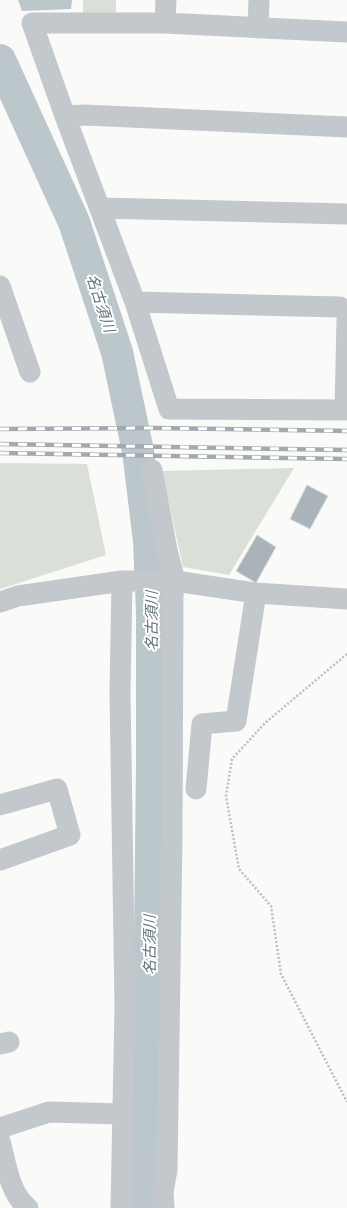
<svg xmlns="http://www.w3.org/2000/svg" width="347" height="1208" font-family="'PT Sans Narrow','Noto Sans JP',sans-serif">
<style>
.green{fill:#dadfd7}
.water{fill:#bbc7cb}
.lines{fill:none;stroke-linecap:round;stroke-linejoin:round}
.river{stroke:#bbc7cb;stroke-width:32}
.building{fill:#aab3b9;stroke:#dcdcda}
.path{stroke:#bbbfc2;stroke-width:2.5;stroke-dasharray:2 2;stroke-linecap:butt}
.minor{stroke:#c3c8cc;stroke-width:21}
.rail-casing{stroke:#a2aab0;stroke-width:4.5}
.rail{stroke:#fff;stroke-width:3;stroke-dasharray:9;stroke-linecap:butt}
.labels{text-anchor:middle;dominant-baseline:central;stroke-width:4;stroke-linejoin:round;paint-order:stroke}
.water-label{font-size:15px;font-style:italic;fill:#60757c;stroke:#fff}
</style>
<rect width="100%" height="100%" fill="#fafaf8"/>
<!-- green -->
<path class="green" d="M83 0H116V16L83 13Z
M0 463 87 464 106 555 0 589Z
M294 468 229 575 183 567 162 471Z"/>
<!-- water -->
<path class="water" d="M18 0H72L71 9 22 11Z"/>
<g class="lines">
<!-- river -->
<path class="river" d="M0 60 74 222 117 352 138 451 149 541 152 612V763L147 1208"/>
</g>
<!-- building -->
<path class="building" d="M307 485 328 496 310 529 290 519Z
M257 535 276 547 256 583 236 571Z"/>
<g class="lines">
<!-- path -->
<path class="path" d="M347 654 265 723 232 759 226 796 239 869 271 906 281 974 347 1102"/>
<!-- minor -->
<path class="minor" d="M166 0 165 23H32L65 116 135 302 169 409 347 410
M165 23 347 32
M258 28 259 0
M65 116 85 115 347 127
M100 208 347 214
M0 286 30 372
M135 302 340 307
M345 410 347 320
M152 470 167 550 175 581 173 594 172 838 167 1170 163 1192 164 1208
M0 602 18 596 122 581H175L256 593 347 599
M196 789 202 724 236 721 256 593
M0 805 57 789 70 835 0 860
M0 1044 9 1042
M0 1128 49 1112 123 1114
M0 1141C6 1163 9 1193 28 1208
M121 1208 125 1007 120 692 122 581"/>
<!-- rail casing -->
<g class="rail-casing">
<path id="rail" d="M0 429 153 428 347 431
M0 444 347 450
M0 453 347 459"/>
</g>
<!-- rail -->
<use href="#rail" class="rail"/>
</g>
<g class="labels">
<!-- water labels -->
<g class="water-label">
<text transform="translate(101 303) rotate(72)">名古須川</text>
<text transform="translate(151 621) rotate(-90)">名古須川</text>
<text transform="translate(149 945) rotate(-90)">名古須川</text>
</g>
</g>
</svg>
